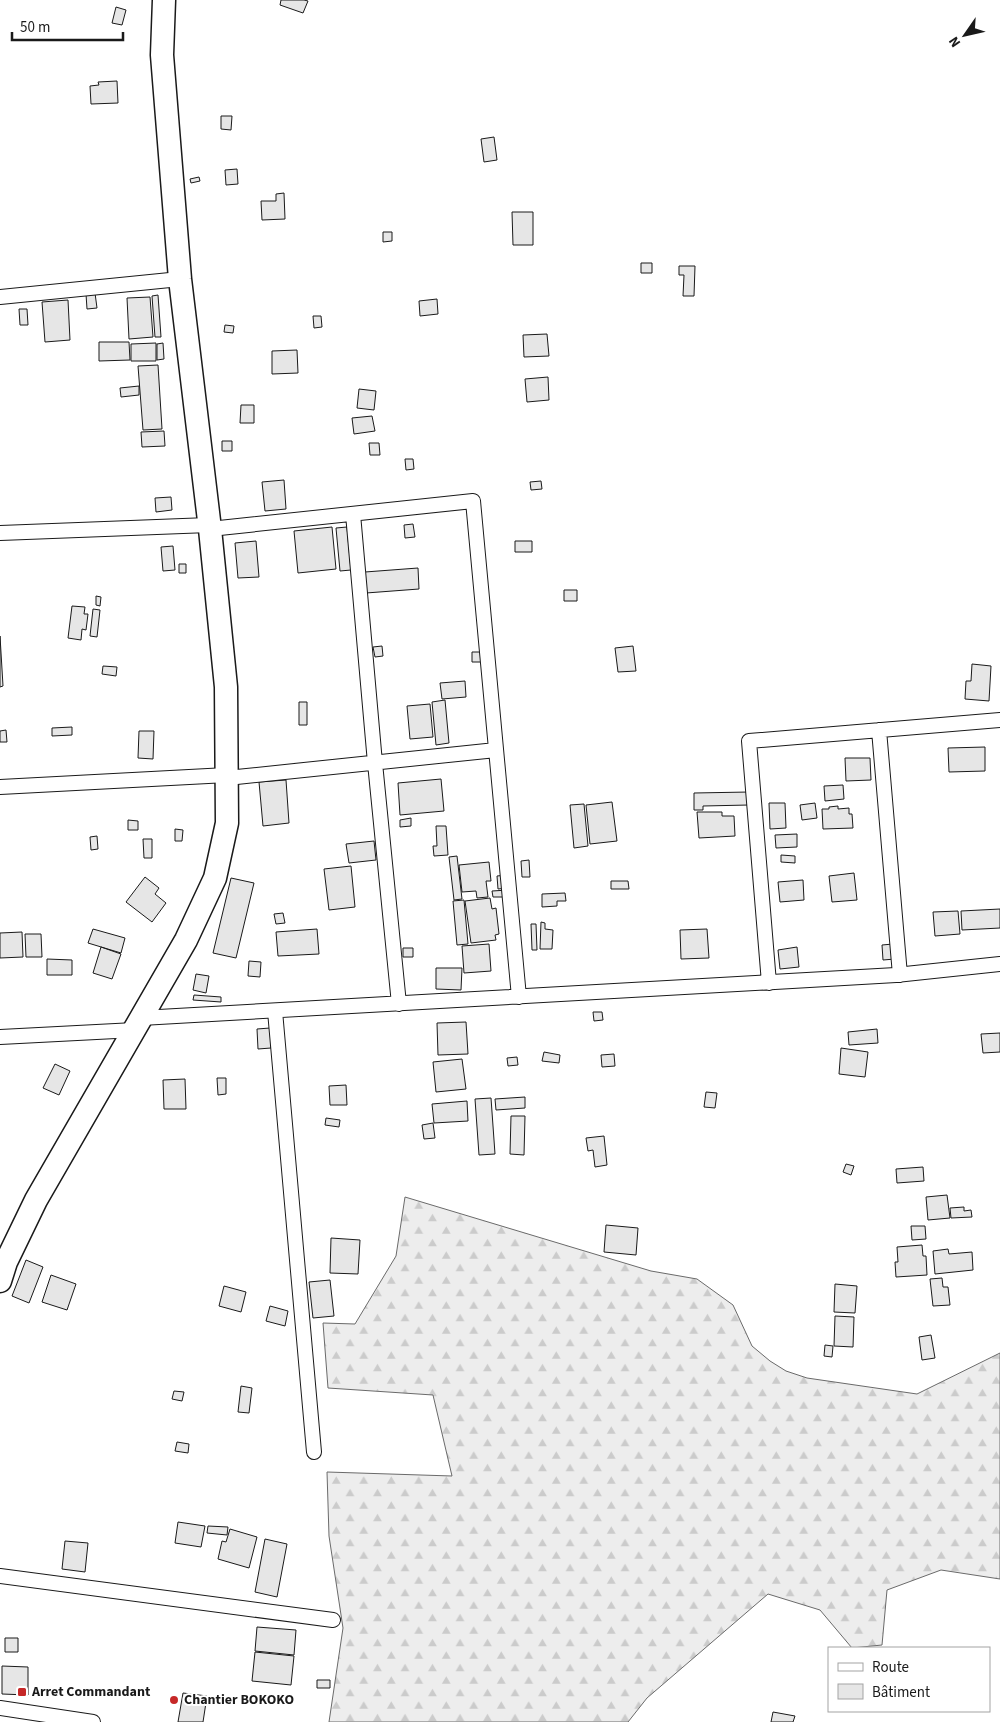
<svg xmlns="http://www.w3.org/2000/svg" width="1000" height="1722" font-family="'Source Sans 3',sans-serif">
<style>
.forest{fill:url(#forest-firs);stroke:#6a6a6a}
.building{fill:#e6e6e6;stroke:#1a1a1a}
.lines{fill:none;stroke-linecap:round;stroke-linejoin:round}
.minor-casing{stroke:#1a1a1a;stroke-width:16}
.trunk-casing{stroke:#1a1a1a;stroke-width:25}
.minor{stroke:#fff;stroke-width:14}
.trunk{stroke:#fff;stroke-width:22}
.poi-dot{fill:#c62828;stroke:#fff;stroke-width:2}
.labels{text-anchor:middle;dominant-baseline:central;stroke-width:4;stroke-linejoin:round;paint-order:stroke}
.poi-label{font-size:14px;font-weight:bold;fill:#1a1a1a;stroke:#fff;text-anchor:start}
</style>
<defs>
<pattern id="forest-firs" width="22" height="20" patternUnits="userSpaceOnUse" patternTransform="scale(1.25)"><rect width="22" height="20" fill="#ededed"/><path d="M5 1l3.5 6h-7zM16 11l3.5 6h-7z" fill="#cbcbcb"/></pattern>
</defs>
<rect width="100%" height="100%" fill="#fff"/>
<!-- forest -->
<path class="forest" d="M405 1197 651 1271 697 1279 733 1305 752 1346 770 1361 786 1371 807 1378 917 1394 1000 1353V1579L941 1570 887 1590 882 1645 852 1648 820 1610 768 1594 647 1698 628 1722H329L343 1628 329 1536 327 1472 452 1476 433 1395 328 1388 323 1323 355 1324 396 1256Z"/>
<!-- building -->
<path class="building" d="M281 0H304L308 1 303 13 280 5Z
M116 7 126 10 122 25 112 23Z
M117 81 118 103 91 104 90 86 99 85 98 82Z
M221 116H232L231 130 221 129Z
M494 137 497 160 484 162 481 139Z
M237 169 238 184 226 185 225 170Z
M199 177 200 181 191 183 190 179Z
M284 193 285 219 262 220 261 201H276V194Z
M512 212H533V245H513Z
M383 232H392V241L383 242Z
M641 263H652V273H641Z
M679 266H695L694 296H683L684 275H679Z
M95 293 97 308 87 309 86 294Z
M158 295 161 337H155L152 296Z
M150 297 153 337 129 339 127 298Z
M437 299 438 314 420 316 419 301Z
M68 300 70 340 45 342 42 302Z
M19 309H27L28 325H20Z
M313 316H321L322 327 314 328Z
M225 325 234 326 233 333 224 332Z
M547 334 549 356 524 357 523 335Z
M99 342H129L130 360 99 361Z
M156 343V361H131V344Z
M163 343 164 359 157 360V344Z
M297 350 298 373 272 374V351Z
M158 365 162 429 143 430 138 366Z
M548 377 549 400 527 402 525 379Z
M139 386V395L121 397 120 388Z
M359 389 376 391 374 410 357 408Z
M241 405H254V423H240Z
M372 416 375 431 354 434 352 418Z
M164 431 165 446 142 447 141 432Z
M222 441H232V451H222Z
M369 443H379L380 455H370Z
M405 459H413L414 469 406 470Z
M284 480 286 509 265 511 262 482Z
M541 481 542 489 531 490 530 482Z
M171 497 172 510 156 512 155 498Z
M413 524 415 537 405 538 404 525Z
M332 527 336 569 298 573 294 531Z
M347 527 351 570 340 571 336 528Z
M256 541 259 577 238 578 235 543Z
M515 541H532V552H515Z
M173 546 175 570 163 571 161 547Z
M179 564H186V573H179Z
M418 568 419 589 366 593 365 572Z
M564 590H577V601H564Z
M96 596 101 597 100 606 96 605Z
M72 606 85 607 84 614H88L86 630 82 629 81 640 68 638Z
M93 609 100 610 97 637 90 636Z
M0 636 3 686 0 687Z
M382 646 383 656 375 657 373 647Z
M633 646 636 671 618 672 615 648Z
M472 652H484V662H472Z
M972 664 991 666 989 701 965 699 966 681H971Z
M103 666 117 667 116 676 102 674Z
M465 681 466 697 442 699 440 683Z
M445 700 449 743 436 745 432 702Z
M299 702H307V725H299Z
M430 704 433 737 410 739 407 706Z
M72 727V735L52 736V728Z
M6 730 7 742H0V731Z
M139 731H154L153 759 138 758Z
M985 747V771L949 772 948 748Z
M845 758H870L871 780 846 781Z
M441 779 444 811 400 815 398 783Z
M286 780 289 823 263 826 259 782Z
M843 785 844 799 825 801 824 786Z
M749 792V805L703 806V810H694V793Z
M612 802 617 841 590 844 586 805Z
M769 803H785L786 828 770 829Z
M815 803 817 818 802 820 800 805Z
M584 804 588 846 574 848 570 805Z
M838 806V809L849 808V814H852L853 828 823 829 822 809H829V807Z
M697 812H722V816H734L735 836 699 838Z
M411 818V826L400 827V820Z
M128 820 138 821V830H128Z
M436 826H446L448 855 434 856 433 846H437Z
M175 829 183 830 182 841H175Z
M797 834V847L776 848 775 835Z
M97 836 98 849 91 850 90 837Z
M143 839H152V858H144Z
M374 841 376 860 349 863 346 844Z
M781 855 795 856V863L781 862Z
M457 856 462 899 454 900 449 857Z
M529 860 530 877H522L521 861Z
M489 862 491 881H486L488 897 477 898 476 891 462 892 459 865Z
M351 866 355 907 329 910 324 869Z
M854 873 857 900 832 902 829 876Z
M507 875 508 888 498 889 497 876Z
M145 877 159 888 155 894 166 903 152 922 126 902Z
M231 878 254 883 236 958 213 953Z
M803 880 804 900 780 902 778 882Z
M611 881H628L629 889H611Z
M508 890 509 897H493L492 891Z
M565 893 566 901H557V906L542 907V894Z
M490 898 492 909 496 908 499 934 495 935 496 940 471 943 465 901Z
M464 900 468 944 457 945 453 901Z
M1000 909V928L962 930 961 911Z
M958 911 960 934 935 936 933 912Z
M283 913 285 923 276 924 274 914Z
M541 922 545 923V929L553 930 552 949H540Z
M531 924H536L537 950H532Z
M93 929 125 938 121 953 88 943Z
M317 929 319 954 278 956 276 932Z
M707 929 709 958 681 959 680 930Z
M22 932 23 957 0 958V933Z
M25 934H41L42 957H26Z
M489 944 491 971 464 973 462 946Z
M893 944 895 959 883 960 882 945Z
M101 947 121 954 112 979 93 973Z
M797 947 799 967 780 969 778 950Z
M403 948H413V957H403Z
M47 959 72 960V975H47Z
M249 961 261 962 260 977 248 976Z
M436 968H462L461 990 436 989Z
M196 974 209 976 206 993 193 990Z
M194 995 221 997V1002L193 1000Z
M593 1012H602L603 1020 594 1021Z
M466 1022 468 1054 438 1055 437 1023Z
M270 1028 271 1048 258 1049 257 1029Z
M877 1029 878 1043 849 1045 848 1032Z
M1000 1033V1052L983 1053 981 1034Z
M841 1048 868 1052 865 1077 839 1074Z
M544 1052 560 1055 559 1063 542 1061Z
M614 1054 615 1066 602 1067 601 1055Z
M517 1057 518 1065 508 1066 507 1058Z
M462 1059 466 1089 436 1092 433 1062Z
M55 1064 70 1071 59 1095 43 1088Z
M217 1078H226V1094L218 1095Z
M185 1079 186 1109H164L163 1080Z
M346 1085 347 1105H330L329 1086Z
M706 1092 717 1093 715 1108 704 1107Z
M525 1097V1108L496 1110 495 1099Z
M491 1098 495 1154 479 1155 475 1099Z
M467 1101 468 1121 434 1123 432 1104Z
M511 1116H525L524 1155 510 1154Z
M326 1118 340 1120 339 1127 325 1125Z
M433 1123 435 1138 424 1139 422 1125Z
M604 1136 607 1165 595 1167 593 1150 588 1151 586 1138Z
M846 1164 854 1166 851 1175 843 1172Z
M923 1167 924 1181 897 1183 896 1169Z
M947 1195 950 1218 928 1220 926 1197Z
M964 1207V1211L971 1210 972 1217 951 1218 950 1208Z
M606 1225 638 1228 636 1255 604 1252Z
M911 1226H925L926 1239 912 1240Z
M331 1238 360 1240 358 1274 330 1273Z
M922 1245 923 1256H926L927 1275 896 1277 895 1262H898L897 1247Z
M948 1249 949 1254 972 1252 973 1270 935 1274 933 1251Z
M26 1260 43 1267 29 1303 12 1296Z
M51 1275 76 1284 67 1310 42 1302Z
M942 1278 943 1287H948L950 1305 933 1306 930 1279Z
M330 1280 334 1316 313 1318 309 1282Z
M835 1284 857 1286 855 1313 834 1312Z
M224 1286 246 1292 241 1312 219 1306Z
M270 1306 288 1311 285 1326 266 1321Z
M835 1316 854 1317 853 1347 834 1346Z
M931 1335 935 1358 922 1360 919 1337Z
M825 1345 833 1346 832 1357 824 1356Z
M241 1386 252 1388 249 1413 238 1412Z
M174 1391 184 1392 182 1401 172 1399Z
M177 1442 189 1444 188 1453 175 1451Z
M178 1522 205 1526 201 1547 175 1543Z
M208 1526 228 1527 227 1535 207 1533Z
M230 1529 257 1537 249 1568 218 1559 222 1541 226 1542Z
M265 1539 287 1544 277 1597 255 1592Z
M65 1541 88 1543 85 1572 62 1569Z
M257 1627 296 1630 294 1655 255 1651Z
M5 1638H18V1652H5Z
M255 1652 294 1656 291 1685 252 1681Z
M2 1666 28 1667V1695L2 1694Z
M317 1680H330V1688H317Z
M183 1693 207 1696 203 1722H178Z
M773 1712 795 1716 793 1722H771Z"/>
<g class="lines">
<!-- minor casing -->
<g class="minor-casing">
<path id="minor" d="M0 297 180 279
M353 514 375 763 399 1004
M210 529 473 501 519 997
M0 533 209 525
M879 730 900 975
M227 778 496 750
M0 787 227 775
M769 983 749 741 1000 720
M275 1011 314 1452
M141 1018 896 975 1000 964
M0 1037 135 1030
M0 1576 333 1620
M0 1708 93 1722"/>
</g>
<!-- trunk casing -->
<g class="trunk-casing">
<path id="trunk" d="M0 1281 6 1262 36 1200 186 940 215 878 227 823 226 687 210 529 180 279 162 55 164 0"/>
</g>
<!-- minor -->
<use href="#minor" class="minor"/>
<!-- trunk -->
<use href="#trunk" class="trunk"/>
</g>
<!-- markers -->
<g class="poi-dot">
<rect x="17" y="1687" width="10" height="10" rx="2.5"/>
<circle cx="174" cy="1700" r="5"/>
</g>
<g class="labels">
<!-- poi labels -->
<g class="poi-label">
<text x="32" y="1692">Arret Commandant</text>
<text x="184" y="1700">Chantier BOKOKO</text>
</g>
</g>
<!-- legend -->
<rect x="828" y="1647" width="162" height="65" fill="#ffffff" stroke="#a3a3a3"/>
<rect x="838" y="1663" width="25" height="8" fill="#ffffff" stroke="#a3a3a3"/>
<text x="872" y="1672" font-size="15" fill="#1a1a1a">Route</text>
<rect x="838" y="1684" width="25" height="15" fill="#e6e6e6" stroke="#a3a3a3"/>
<text x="872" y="1697" font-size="15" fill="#1a1a1a">Bâtiment</text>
<!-- north arrow -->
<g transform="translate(965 35) rotate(236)" stroke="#ffffff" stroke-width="4" paint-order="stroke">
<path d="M0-4L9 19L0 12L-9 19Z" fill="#1a1a1a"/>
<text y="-8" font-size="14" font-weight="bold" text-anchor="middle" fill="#1a1a1a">N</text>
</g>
<!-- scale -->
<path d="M12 32v8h111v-8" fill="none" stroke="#1a1a1a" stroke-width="2.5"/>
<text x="20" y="32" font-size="15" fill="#1a1a1a" stroke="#ffffff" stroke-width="4" paint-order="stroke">50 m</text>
</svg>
